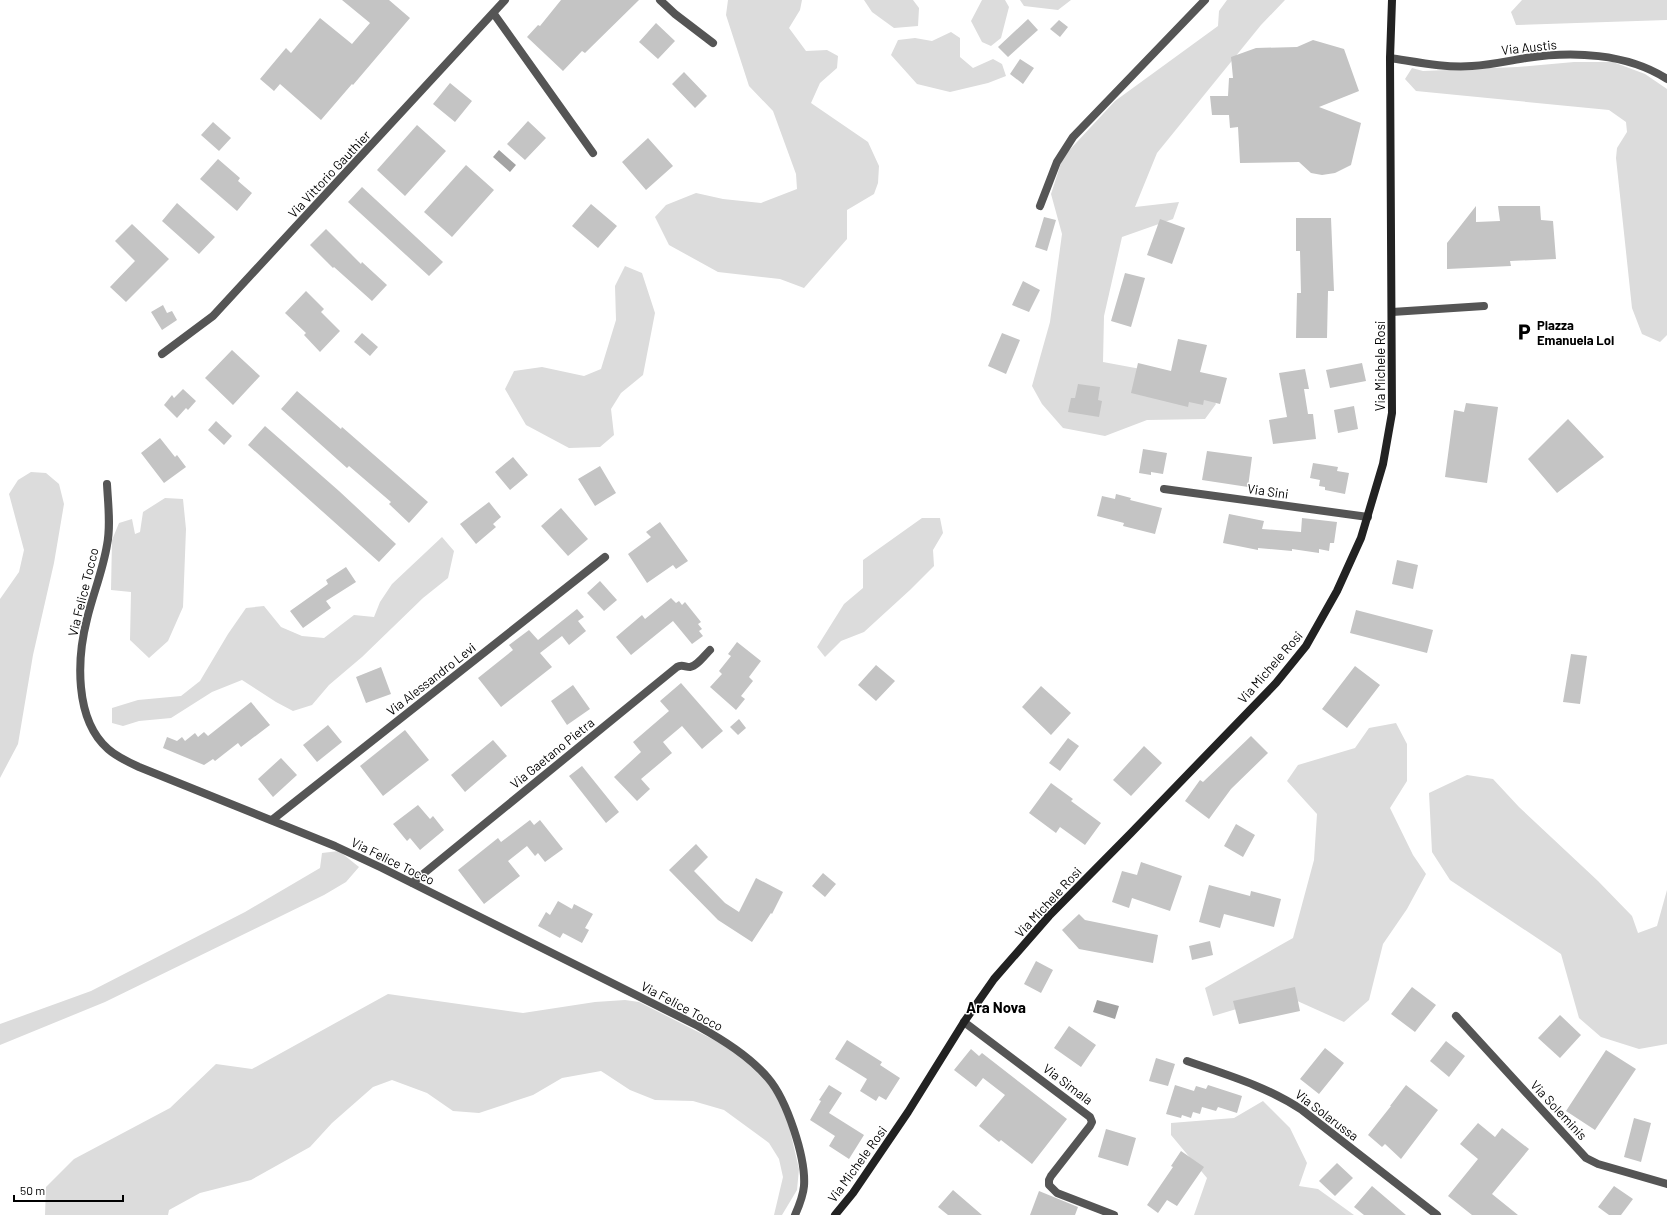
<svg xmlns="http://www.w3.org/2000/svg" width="1667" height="1215" font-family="Barlow,sans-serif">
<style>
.green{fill:#dcdcdc}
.water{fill:#a3a3a3}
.building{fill:#c4c4c4}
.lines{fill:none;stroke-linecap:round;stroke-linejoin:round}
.lane{stroke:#555;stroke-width:8}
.street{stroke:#555;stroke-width:8}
.secondary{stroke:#222;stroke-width:8}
.labels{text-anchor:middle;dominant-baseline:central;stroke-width:3;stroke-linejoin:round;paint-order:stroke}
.street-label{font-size:13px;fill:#000;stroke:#fff}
.poi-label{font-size:13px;font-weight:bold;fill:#000;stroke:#fff;text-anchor:start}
.quarter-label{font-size:15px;font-weight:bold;fill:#000;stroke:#fff}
</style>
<rect width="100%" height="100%" fill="#fff"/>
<!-- green -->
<path class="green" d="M728 0H802L800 10 789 28 806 51 827 50 838 56 837 68 820 83 811 103 868 142 879 166 878 183 874 194 847 210V239L804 288 780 279 718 272 669 245 655 217 666 205 696 193 723 199 761 203 797 189 796 174 773 111 749 86 726 15Z
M864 0H913L919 8 918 26 894 28 872 12Z
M982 0H1005L1009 7 1001 38 991 46 982 42 971 21Z
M1020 0H1071L1058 10 1024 6Z
M1227 0H1285L1261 25 1157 153 1135 207 1179 202 1173 219 1122 237 1104 316 1103 362 1200 380 1216 404 1205 419 1147 420 1105 436 1063 428 1042 404 1032 386 1050 322 1062 234 1051 194 1063 157 1115 101 1218 26 1219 11Z
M1522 0H1667V20L1516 25 1511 12Z
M951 32 960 38V57L973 68 993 59 1002 64 1006 76 988 83 950 92 917 84 891 55 898 40 915 38 932 41Z
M1574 62H1613L1645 74 1667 89V335L1660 342 1642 334 1632 308 1616 158 1617 148 1627 132 1626 122 1609 110 1416 91 1405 79 1412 68 1423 71 1517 67Z
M625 266 642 273 655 313 643 375 621 393 611 409 614 435 600 447 569 448 526 425 505 389 514 371 542 367 584 376 601 369 616 320 615 286Z
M31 472 46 473 59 484 64 504 54 563 33 655 18 744 0 778V599L19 572 24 550 9 494 18 480Z
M165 498 183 499 186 529 183 607 168 641 149 658 130 640 131 592 111 590 112 540 119 523 132 519 135 534 140 532 143 512Z
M922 518H940L943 533 933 550 934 566 910 590 864 632 841 641 825 657 817 647 844 604 863 588V560Z
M442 537 454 551 448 578 423 598 362 657 329 685 312 705 293 711 276 702 242 680 212 692 171 718 139 721 123 726 112 723V708L138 700 181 696 200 681 228 634 246 608 264 606 281 627 302 636 324 638 354 615 374 617 380 602 392 584Z
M1396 723 1407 744V781L1390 808 1413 855 1426 874 1407 909 1383 944 1369 1000 1344 1022 1284 995 1213 1016 1205 988 1293 938 1314 860 1317 814 1287 781 1298 765 1355 748 1369 728Z
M1467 775 1493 779 1519 807 1598 881 1632 916 1638 933 1657 926 1667 890V1044L1639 1049 1601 1037 1579 1018 1561 954 1450 880 1432 852 1429 793Z
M339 851 359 867 346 882 324 895 105 1002 0 1045V1024L91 991 245 912 320 868 322 853Z
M388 994 523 1013 595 1002 625 1000 639 1002 730 1048 760 1072 776 1092 788 1122 799 1169 797 1190 782 1215H774L783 1177 779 1159 769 1143 724 1110 693 1101 655 1100 630 1090 601 1071 562 1078 533 1095 479 1113 453 1111 427 1093 392 1080 373 1087 332 1123 310 1147 251 1180 200 1193 169 1210 168 1215H45L46 1187 74 1159 170 1108 216 1064 252 1069Z
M1263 1101 1290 1128 1307 1163 1299 1186 1318 1189 1354 1215H1194L1207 1178 1171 1135V1123L1234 1118Z"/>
<!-- water -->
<path class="water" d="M499 150 516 165 510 172 493 157Z
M1097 1000 1119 1006 1115 1019 1093 1012Z"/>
<!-- building -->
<path class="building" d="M342 0H389L410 18 353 85 352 84 321 120 280 84 274 91 260 79 286 48 291 53 320 18 352 44 370 23Z
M561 0H639L585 53 582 51 563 71 527 37 538 25 540 26Z
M1028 19 1038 30 1008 57 998 47Z
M1059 20 1068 27 1060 37 1050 29Z
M656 23 675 41 658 59 639 42Z
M1313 40 1344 49 1359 91 1319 107 1361 123 1351 165 1335 173 1322 175 1311 173 1299 162 1240 163 1238 127 1230 128 1229 115H1212L1210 96H1228L1229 78H1233L1231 57 1256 48 1297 47Z
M1020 59 1034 68 1023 84 1010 74Z
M684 72 707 96 695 108 672 84Z
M450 83 472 101 455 122 433 104Z
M528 121 546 138 525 160 507 144Z
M213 122 231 138 219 151 201 135Z
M417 125 446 151 405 196 377 170Z
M648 138 673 166 646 190 622 162Z
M218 159 240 178 238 181 252 193 237 211 200 179Z
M466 165 494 190 452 237 424 212Z
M362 187 443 262 429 276 348 202Z
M177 203 215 237 199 254 162 221Z
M591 204 617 226 598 248 572 226Z
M1476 206V222L1500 221 1498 206H1540L1541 220 1553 221 1556 259 1510 261 1511 266 1447 269V243Z
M1044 217 1056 220 1047 251 1035 247Z
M1296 218H1331L1334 291H1328L1327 338H1296L1297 293H1301L1300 251H1296Z
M1160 219 1185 228 1172 264 1147 255Z
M132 224 169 259 126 302 110 287 135 261 115 241Z
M326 229 361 264 362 262 387 285 372 301 334 267 333 268 310 245Z
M1125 273 1145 278 1131 327 1111 321Z
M1023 281 1040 290 1029 312 1012 305Z
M306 291 324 309 321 312 340 331 320 352 304 335 306 333 285 313Z
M163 305 167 313 172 311 177 320 162 330 151 312Z
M362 333 378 347 370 356 354 342Z
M1002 333 1020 340 1006 374 988 366Z
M1178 339 1207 345 1200 372 1227 378 1220 404 1204 400 1203 405 1189 402 1188 407 1131 393 1138 363 1171 371Z
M232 350 260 376 233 405 205 378Z
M1362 363 1366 381 1330 388 1326 370Z
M1305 369 1309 389H1304L1308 414H1313L1316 439 1273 444 1269 420 1287 417 1279 373Z
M1078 384 1100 387 1098 400 1102 401 1099 417 1068 412 1071 398H1075Z
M183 389 196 401 188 410 186 408 177 418 164 405 172 395 174 398Z
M297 391 341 429 342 427 428 502 409 523 389 504 391 502 349 466 347 468 281 409Z
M1466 403 1498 407 1487 483 1445 477 1454 410 1464 412Z
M1354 406 1358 429 1338 433 1334 410Z
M1568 419 1604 457 1557 493 1528 459Z
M216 421 232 436 224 445 208 430Z
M265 426 339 491 396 544 379 562 248 445Z
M160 438 175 457 177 455 186 467 164 483 141 453Z
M1143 449 1167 453 1163 474 1151 472V475L1139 473Z
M1207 451 1252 457 1248 487 1202 480Z
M513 457 528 475 510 490 495 472Z
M1313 463 1338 467 1337 471 1349 473 1345 494 1325 490V487L1319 486 1320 480 1310 478Z
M600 466 616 493 595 506 578 479Z
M1116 494 1131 498 1130 500 1162 508 1155 534 1123 526 1124 523 1097 516 1102 496 1115 499Z
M489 502 501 517 493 524 496 527 476 544 460 524Z
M561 508 588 539 568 556 541 526Z
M1229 514 1264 521 1262 529 1301 532 1302 518 1337 522 1334 543H1330L1329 551 1319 549V553L1292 549V551L1258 548V550L1223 543Z
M660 522 688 561 676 569 673 565 647 583 628 554 651 537 646 532Z
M1397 560 1418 565 1413 589 1392 584Z
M346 567 356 582 326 601 331 608 303 628 290 611 328 584 326 580Z
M600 581 617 600 604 611 587 593Z
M671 598 676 603 679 601 682 605 685 602 701 622 698 624 702 629 699 631 703 636 692 644 673 621 631 655 616 637 642 615 645 619Z
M577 609 584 617 578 621 586 631 569 645 562 636 540 653 552 667 501 707 478 678 513 650 509 645 529 630 538 640Z
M1356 610 1433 630 1427 653 1350 633Z
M737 642 761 661 749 677 753 681 741 696 745 699 736 710 710 687 722 674 719 671 731 656 728 654Z
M1571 654 1587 656 1580 704 1563 702Z
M876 665 895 681 876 701 858 685Z
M1355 666 1380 685 1347 728 1322 709Z
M381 667 391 694 366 703 356 677Z
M681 683 723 731 702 749 682 726 663 742 672 753 641 779 650 789 637 801 614 777 641 752 633 742 669 711 660 701Z
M573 685 590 709 567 725 551 701Z
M1041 686 1071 713 1051 735 1022 707Z
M251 702 270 725 241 747 238 743 215 761 213 759 204 765 163 748 167 737 177 741 182 737 185 741 195 733 198 737 204 732 208 736Z
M739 719 746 728 738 735 730 727Z
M328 725 342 742 317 762 303 745Z
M405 730 429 760 383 796 360 766Z
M1251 736 1268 753 1231 789 1209 819 1185 801 1200 780 1203 782Z
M1068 738 1079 746 1060 771 1049 763Z
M493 740 507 756 465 792 451 775Z
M1144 746 1162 763 1131 796 1113 780Z
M281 758 297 775 273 797 258 779Z
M582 766 619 812 606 823 569 776Z
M1051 783 1073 799 1071 801 1101 823 1085 845 1060 827 1056 833 1029 813Z
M418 805 430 819 433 816 444 830 420 850 410 838 407 841 393 824Z
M530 820 534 825 540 820 563 849 545 862 538 853 535 856 527 846 508 861 520 876 484 904 458 870 498 838 501 842Z
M1236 824 1255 835 1243 857 1224 846Z
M696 844 708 857 694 871 725 903 739 912 756 878 783 892 772 914 771 913 752 942 718 920 669 870Z
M1141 862 1182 876 1170 911 1132 898 1129 908 1112 902 1122 871 1137 875Z
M823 873 836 884 825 897 812 886Z
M1209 885 1250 896 1251 891 1281 899 1274 927 1224 914 1220 928 1199 922Z
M558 901 572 909 574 904 593 914 585 928 589 930 582 943 563 933 560 938 538 926 546 912 550 915Z
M1079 914 1085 920 1158 935 1153 963 1079 949 1062 930Z
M1210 941 1213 955 1192 960 1189 946Z
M1036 961 1053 970 1041 993 1024 984Z
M1295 987 1300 1011 1239 1024 1233 1001Z
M1412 987 1436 1005 1415 1032 1391 1014Z
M1560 1015 1581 1035 1560 1058 1538 1038Z
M1069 1026 1096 1045 1081 1067 1054 1048Z
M847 1040 882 1062 880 1065 900 1078 886 1100 879 1096 876 1101 860 1091 867 1079 835 1059Z
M1446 1041 1465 1056 1449 1077 1430 1061Z
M1325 1048 1344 1063 1319 1094 1300 1079Z
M971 1049 979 1056 982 1053 1067 1119 1032 1164 1001 1140 999 1142 979 1126 1005 1095 983 1078 976 1087 954 1070Z
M1606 1050 1636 1069 1595 1130 1566 1111Z
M1156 1058 1175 1064 1168 1086 1149 1081Z
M829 1085 842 1093 829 1113 864 1135 849 1159 829 1146 835 1136 810 1120 821 1101 819 1100Z
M1175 1085 1194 1091 1196 1086 1206 1089 1208 1085 1242 1096 1237 1113 1218 1107 1216 1111 1202 1107 1200 1114 1193 1112 1191 1118 1182 1115 1181 1118 1166 1114Z
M1406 1085 1438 1110 1401 1159 1385 1144 1382 1147 1368 1135 1391 1106H1390Z
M1634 1118 1651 1123 1641 1162 1624 1157Z
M1478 1123 1495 1137 1502 1128 1529 1149 1492 1194 1518 1215H1472L1448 1196 1478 1159 1460 1144Z
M1106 1129 1136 1138 1128 1166 1098 1157Z
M1181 1151 1204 1167 1177 1206 1167 1200 1158 1213 1147 1205 1173 1167 1171 1166Z
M1337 1163 1353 1178 1335 1196 1319 1181Z
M1372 1186 1406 1215H1364L1354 1207Z
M1614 1186 1633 1199 1621 1215H1609L1598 1207Z
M953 1190 982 1215H948L938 1207Z
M1039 1191 1078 1207 1075 1215H1030Z"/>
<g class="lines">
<!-- lane -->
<path class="lane" d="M1392 312 1484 306"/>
<!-- street -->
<path class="street" d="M660 0 675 14 713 43
M494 14 593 153
M1390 58C1417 62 1444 68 1472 66 1490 65 1508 61 1526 58 1572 51 1627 53 1667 79
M1040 206 1057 162 1073 137 1205 0
M162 354 213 316 505 0
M107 484C108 504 111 526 107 545 103 570 93 594 87 619 77 658 74 719 108 749 117 757 128 762 139 767L335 846 382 868 698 1026C723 1040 749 1056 768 1078 787 1100 806 1158 804 1186 803 1197 799 1206 795 1215
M1164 489 1368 517
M272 820 605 557
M412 883 677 667C682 664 685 667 690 667 697 666 705 655 710 650
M1456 1016 1586 1158 1598 1164 1667 1184
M964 1022 1090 1117 1092 1122 1090 1126 1051 1176 1049 1180V1185L1057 1193 1114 1215
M1187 1061C1227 1075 1266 1086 1302 1110L1437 1215"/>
<!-- secondary -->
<path class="secondary" d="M835 1215 853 1193 908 1112 964 1022 994 979 1049 916 1131 833 1276 683 1306 646 1337 591 1361 538 1383 464 1392 413 1390 58 1392 0"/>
</g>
<!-- icons -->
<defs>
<g id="parking-bare" transform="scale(1.38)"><path d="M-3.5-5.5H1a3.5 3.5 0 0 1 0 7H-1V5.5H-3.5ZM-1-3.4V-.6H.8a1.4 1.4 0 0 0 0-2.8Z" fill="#000" stroke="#fff" stroke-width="2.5" paint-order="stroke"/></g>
</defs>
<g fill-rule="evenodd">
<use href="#parking-bare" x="1524" y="332"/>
</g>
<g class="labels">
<!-- street labels -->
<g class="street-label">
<text transform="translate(1529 47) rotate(-6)">Via Austis</text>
<text transform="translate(329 174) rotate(-47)">Via Vittorio Gauthier</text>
<text transform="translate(1380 366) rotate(-90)">Via Michele Rosi</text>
<text transform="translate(1268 491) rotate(8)">Via Sini</text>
<text transform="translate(83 592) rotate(-76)">Via Felice Tocco</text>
<text transform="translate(1270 667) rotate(-49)">Via Michele Rosi</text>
<text transform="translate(431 679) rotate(-38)">Via Alessandro Levi</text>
<text transform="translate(552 753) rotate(-39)">Via Gaetano Pietra</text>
<text transform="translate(393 861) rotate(26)">Via Felice Tocco</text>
<text transform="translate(1048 902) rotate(-47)">Via Michele Rosi</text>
<text transform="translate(682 1006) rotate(28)">Via Felice Tocco</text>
<text transform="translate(1068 1084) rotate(37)">Via Simala</text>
<text transform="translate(1559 1110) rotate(47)">Via Soleminis</text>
<text transform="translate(1327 1115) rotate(37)">Via Solarussa</text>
<text transform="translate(857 1164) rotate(-54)">Via Michele Rosi</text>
</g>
<!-- poi labels -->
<g class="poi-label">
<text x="1537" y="325">Piazza<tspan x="1537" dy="15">Emanuela Loi</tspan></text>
</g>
<!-- quarter labels -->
<g class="quarter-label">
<text x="996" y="1007">Ara Nova</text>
</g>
</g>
<!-- scale -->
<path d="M14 1195v6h109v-6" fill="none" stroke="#000000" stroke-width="2"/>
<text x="20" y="1195" font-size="12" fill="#000000" stroke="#ffffff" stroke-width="3" paint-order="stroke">50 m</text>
</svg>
